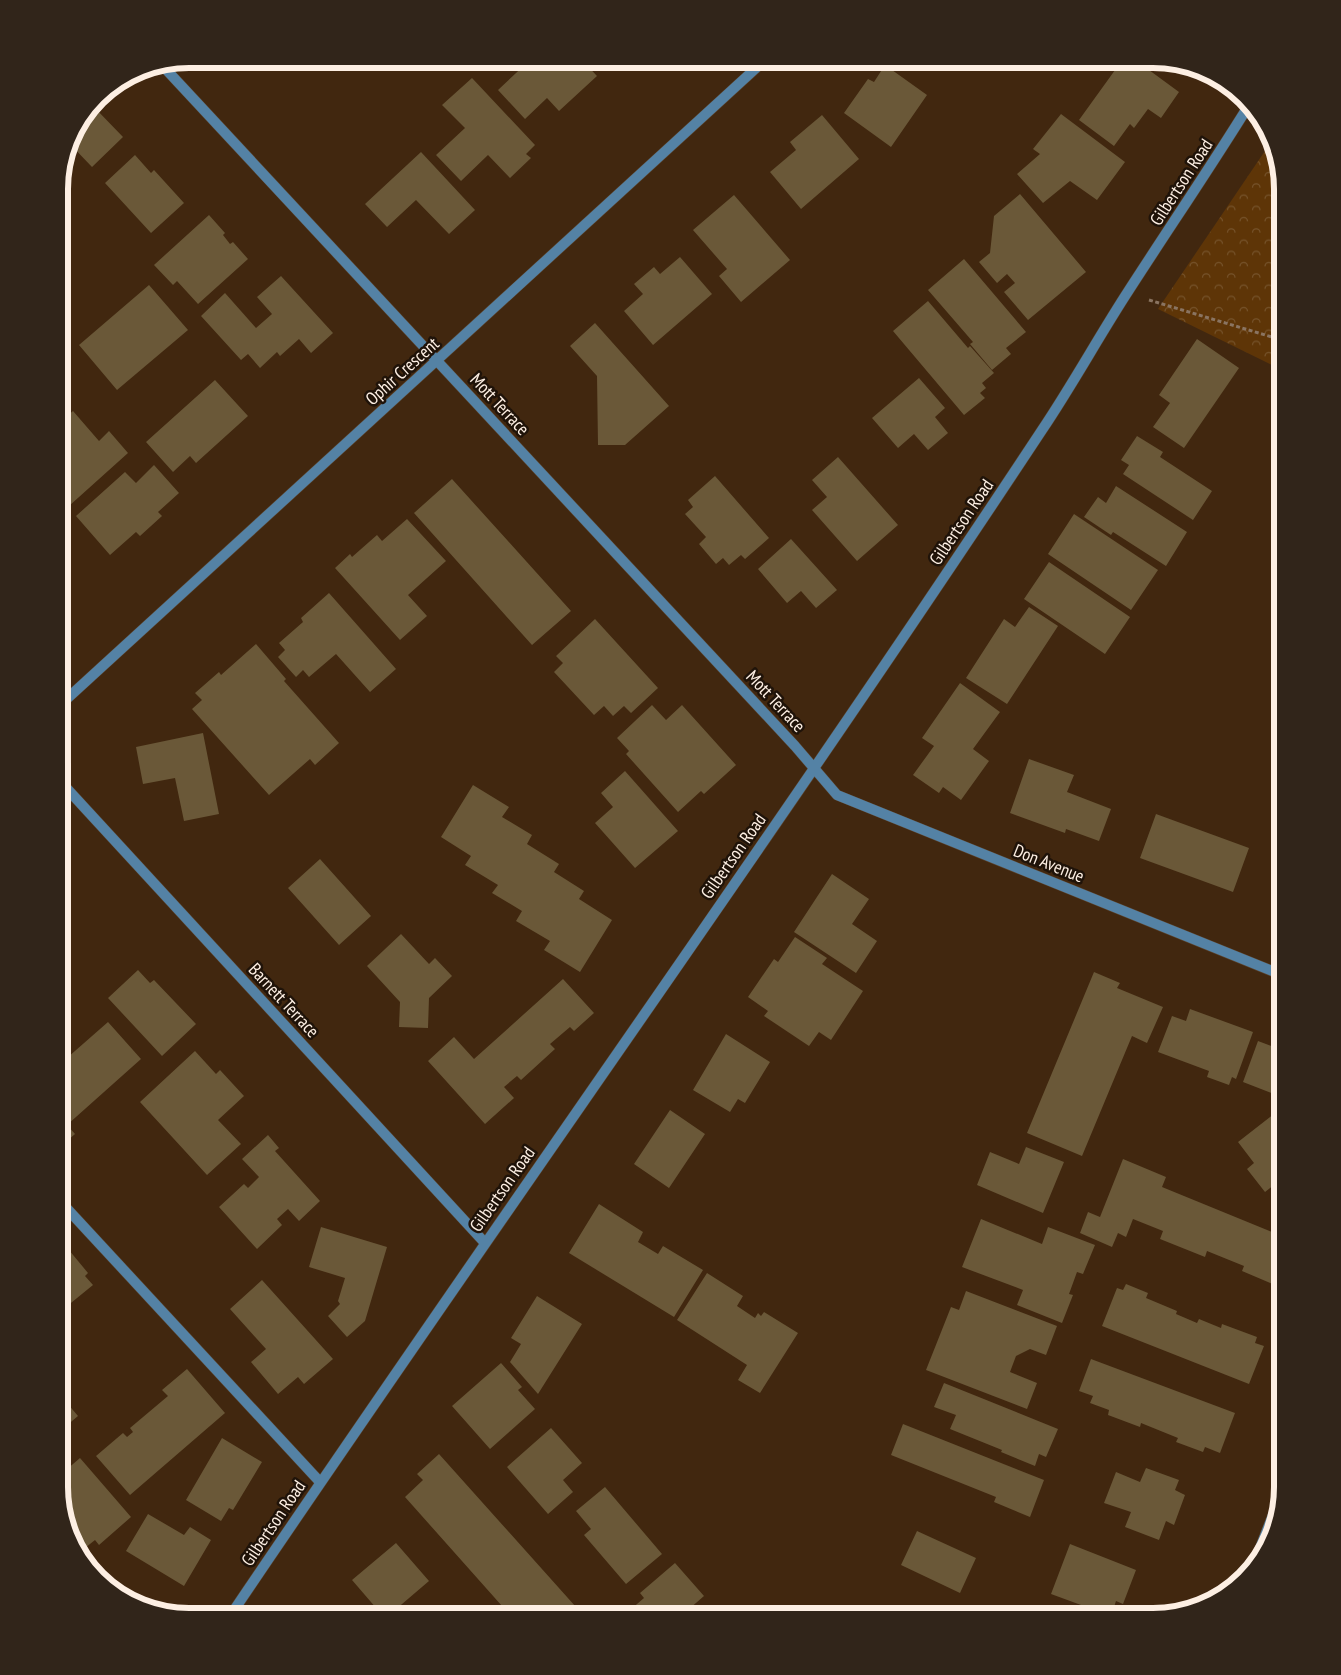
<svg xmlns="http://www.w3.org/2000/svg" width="1341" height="1675" font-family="'PT Sans Narrow',sans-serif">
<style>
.park{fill:url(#park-crowns)}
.building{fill:#6a5838}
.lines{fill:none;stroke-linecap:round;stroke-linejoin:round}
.lane-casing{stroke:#5b432d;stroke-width:11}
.street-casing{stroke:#5b432d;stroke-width:11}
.path{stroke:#8a7461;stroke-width:3;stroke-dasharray:4 2.5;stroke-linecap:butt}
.lane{stroke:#5482a5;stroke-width:10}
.street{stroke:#5482a5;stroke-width:10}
.labels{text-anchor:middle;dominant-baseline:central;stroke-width:5;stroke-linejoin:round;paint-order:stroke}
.street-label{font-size:18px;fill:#fdefe3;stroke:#1f1309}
.rim{fill:none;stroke:#fdefe3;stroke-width:6}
</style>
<defs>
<pattern id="park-crowns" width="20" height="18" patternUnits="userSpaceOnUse" patternTransform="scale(1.25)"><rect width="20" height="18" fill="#5e3507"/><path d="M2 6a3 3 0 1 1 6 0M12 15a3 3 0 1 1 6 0" fill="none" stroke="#76532b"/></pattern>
</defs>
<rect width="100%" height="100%" fill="#41270f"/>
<!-- park -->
<path class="park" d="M1269 145 1282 188V370L1158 309Z"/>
<!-- building -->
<path class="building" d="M531 59H581L597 76 559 111 547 98 525 119 498 90Z
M1123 59H1134L1179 92 1161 118 1148 109 1134 128 1130 124 1114 146 1079 120Z
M885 65 927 95 891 147 844 113 868 79 874 82Z
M472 78 535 145 526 154 531 158 510 178 488 155 461 181 436 155 465 128 442 105Z
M93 106 123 137 92 167 69 143 72 131 89 109Z
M1061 114 1125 162 1097 200 1070 181 1043 203 1017 174 1040 154 1033 149Z
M822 115 859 159 801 209 770 172 796 150 790 142Z
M421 152 475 210 449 234 416 200 387 227 365 204Z
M135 155 151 173 154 170 184 203 151 233 105 183Z
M1020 194 1086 272 1028 320 1004 292 1015 283 1007 274 997 283 979 262 990 253 994 216Z
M734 195 790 260 741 302 719 276 727 269 693 230Z
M209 215 225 233 223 235 230 244 233 242 248 259 198 304 177 281 173 285 154 265Z
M680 257 712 294 653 345 624 311 643 294 634 284 654 267 660 274Z
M964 259 1026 332 1006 348 1011 354 992 370 970 344 973 342 928 290Z
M281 276 333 333 311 353 299 339 280 356 277 352 260 368 248 354 241 360 201 316 225 293 256 328 272 314 257 297Z
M149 285 188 330 117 390 79 345Z
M928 301 968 348 970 346 994 373 982 383 986 388 980 393 985 398 964 415 893 331Z
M595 323 669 406 625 445H598L597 376 570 346Z
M1197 339 1239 368 1184 448 1153 427 1170 403 1159 395Z
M919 378 945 408 935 417 948 433 928 450 914 434 898 448 872 418Z
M215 380 248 416 196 463 190 456 173 472 146 442Z
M59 394 67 403 64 405 68 410 59 418Z
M73 411 99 441 109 431 128 453 69 506 59 495V423Z
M1137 436 1163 452 1160 457 1212 491 1193 520 1123 474 1129 465 1121 460Z
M838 457 898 525 857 561 812 510 827 497 812 480Z
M154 465 179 493 158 512 162 516 140 536 136 532 110 555 76 516 125 472 136 483Z
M715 476 769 538 745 559 741 555 729 565 723 558 716 564 699 544 706 537 685 514 693 507 688 500Z
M452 479 571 611 532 645 414 513Z
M1116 486 1187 532 1166 566 1113 532 1111 535 1084 517 1098 497 1106 503Z
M1074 514 1158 570 1131 610 1048 554Z
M407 519 446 561 408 595 427 616 400 640 335 568 350 554 352 557 377 535 382 541Z
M791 539 837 590 816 608 801 591 787 603 758 569Z
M1049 562 1130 617 1105 654 1024 599Z
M329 593 396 669 370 692 336 654 309 677 303 670 296 677 278 657 285 650 279 643 303 622 301 618Z
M1029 607 1058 626 1007 704 966 678 1004 619 1015 627Z
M595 619 658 688 631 713 624 706 613 716 604 706 594 715 554 672 563 663 556 656Z
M256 644 286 679 284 681 339 743 315 765 310 759 269 795 192 709 202 700 195 693 219 672 221 675Z
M960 683 1000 712 973 749 989 761 961 800 943 787 939 793 913 775 934 746 922 738Z
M652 705 666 720 682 705 736 765 704 794 701 791 678 812 626 754 629 751 617 738Z
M203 733 219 814 184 821 175 778 143 784 136 747Z
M1029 759 1074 775 1067 792 1111 809 1099 841 1066 829 1065 833 1010 813Z
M625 771 678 831 635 868 595 823 613 807 601 793Z
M473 785 509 807 502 817 532 835 527 844 559 864 554 872 584 891 579 899 612 920 580 972 544 950 550 941 516 921 522 911 492 893 498 885 465 865 471 856 441 837Z
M1156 814 1249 848 1233 892 1140 858Z
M320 859 371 916 339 945 288 888Z
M59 872 68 881 59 889Z
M832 874 869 899 852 924 877 941 856 973 794 932Z
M401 934 429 964 435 958 452 976 429 998 428 1028 399 1027 400 1002 367 966Z
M795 937 827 958 822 964 863 991 831 1040 819 1032 809 1046 764 1016 768 1011 748 997 774 959 778 962Z
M138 970 150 983 154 980 196 1024 162 1056 108 998Z
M1094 972 1120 983 1117 988 1163 1007 1147 1043 1132 1036 1082 1156 1027 1133Z
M563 979 594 1013 574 1031 570 1027 550 1044 555 1049 521 1080 517 1076 504 1087 514 1098 485 1124 428 1061 454 1037 474 1059Z
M1190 1009 1253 1032 1236 1079 1232 1077 1229 1085 1207 1077 1209 1071 1158 1052 1172 1016 1186 1021Z
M108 1022 141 1059 67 1125 75 1134 59 1148V1065Z
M726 1034 770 1062 745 1103 738 1099 730 1112 693 1090Z
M1258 1041 1282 1050V1097L1243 1082Z
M195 1051 216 1074 220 1070 244 1096 218 1120 241 1144 207 1175 140 1102Z
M670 1110 705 1134 669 1188 634 1164Z
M1274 1114 1282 1124V1193L1275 1184 1265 1192 1247 1169 1254 1163 1238 1142Z
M268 1135 279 1148 275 1151 320 1201 299 1221 288 1209 277 1219 282 1225 257 1249 219 1207 244 1184 248 1188 259 1177 242 1159Z
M1026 1147 1064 1162 1043 1213 977 1185 990 1152 1019 1164Z
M1123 1159 1166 1177 1162 1187 1282 1236V1281L1278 1279 1275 1285 1242 1271 1244 1266 1207 1251 1205 1257 1160 1239 1163 1231 1133 1219 1126 1237 1118 1233 1112 1247 1080 1233 1088 1212 1100 1217Z
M599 1204 643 1232 638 1242 658 1254 663 1246 703 1270 674 1317 569 1253Z
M981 1219 1042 1244 1048 1227 1095 1245 1083 1274 1077 1272 1069 1294 1073 1295 1062 1323 1017 1305 1023 1290 962 1267Z
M321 1227 387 1247 365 1321 347 1337 328 1316 340 1304 338 1301 345 1278 309 1267Z
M59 1238 88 1273 85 1276 93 1285 66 1307 59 1298Z
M707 1273 743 1296 737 1306 755 1318 758 1313 761 1316 764 1312 798 1333 760 1393 738 1380 747 1365 677 1320Z
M262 1280 333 1359 304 1384 298 1377 278 1394 251 1362 266 1349 230 1309Z
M1126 1284 1148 1293 1146 1298 1177 1311 1176 1314 1197 1323 1199 1319 1221 1328 1222 1324 1257 1337 1255 1343 1264 1346 1249 1384 1102 1326 1117 1288 1123 1290Z
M966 1291 1057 1326 1046 1355 1030 1349 1016 1356 1010 1372 1037 1383 1027 1409 926 1370 951 1307 959 1310Z
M537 1296 582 1324 538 1394 510 1362 521 1344 511 1338Z
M1091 1359 1235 1413 1220 1453 1205 1447 1203 1452 1176 1442 1178 1438 1141 1423 1140 1427 1108 1415 1109 1410 1090 1403 1093 1396 1079 1391Z
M501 1363 522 1387 518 1390 535 1409 490 1449 452 1406Z
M187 1369 225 1413 130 1495 96 1456 123 1433 127 1437 133 1432 130 1428 168 1396 162 1390Z
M944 1383 1058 1429 1046 1457 1039 1454 1035 1466 1001 1452 1002 1450 950 1429 956 1415 934 1407Z
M61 1396 78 1416 59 1432V1398Z
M903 1424 1044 1480 1030 1517 994 1502 996 1497 891 1455Z
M551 1428 582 1463 563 1480 573 1492 548 1514 507 1467Z
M222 1438 262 1462 233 1510 229 1508 221 1521 186 1500Z
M439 1454 584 1616H511L405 1497 423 1480 417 1474Z
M80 1458 131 1517 99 1545 95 1540 85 1548 73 1534 59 1487V1476Z
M1146 1468 1179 1480 1175 1490 1185 1495 1174 1525 1166 1521 1159 1540 1125 1527 1131 1512 1104 1503 1116 1472 1140 1482Z
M605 1487 662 1554 626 1584 584 1535 591 1529 576 1511Z
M148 1514 184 1535 190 1527 211 1540 184 1586 126 1551Z
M917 1531 976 1558 960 1593 901 1565Z
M396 1543 429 1581 388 1616H383L352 1580Z
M1070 1544 1136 1570 1123 1604 1116 1601 1111 1616 1051 1594Z
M675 1563 704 1596 681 1616H623L644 1598 640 1593Z"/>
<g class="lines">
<!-- lane casing -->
<g class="lane-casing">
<path id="lane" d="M59 1200 320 1482"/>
</g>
<!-- street casing -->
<g class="street-casing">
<path id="street" d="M161 64 795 746 837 795 1282 975
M59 706 766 59
M59 780 485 1243
M1255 1561 1280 1497
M230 1616C498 1219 778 830 1042 430 1073 384 1099 336 1129 290 1169 228 1210 168 1249 105"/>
</g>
<!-- path -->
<path class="path" d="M1149 300 1282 340"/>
<!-- lane -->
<use href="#lane" class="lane"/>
<!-- street -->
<use href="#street" class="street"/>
</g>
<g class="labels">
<!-- street labels -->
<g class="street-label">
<text transform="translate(1181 182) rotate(-57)">Gilbertson Road</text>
<text transform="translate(402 371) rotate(-42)">Ophir Crescent</text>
<text transform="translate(500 404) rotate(47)">Mott Terrace</text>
<text transform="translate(961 522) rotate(-56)">Gilbertson Road</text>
<text transform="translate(776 701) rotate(47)">Mott Terrace</text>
<text transform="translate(733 856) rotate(-55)">Gilbertson Road</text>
<text transform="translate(1049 863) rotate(22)">Don Avenue</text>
<text transform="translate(284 1000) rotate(47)">Barnett Terrace</text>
<text transform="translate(502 1189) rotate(-55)">Gilbertson Road</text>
<text transform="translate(273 1523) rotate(-56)">Gilbertson Road</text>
</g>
</g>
<!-- crop -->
<path d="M0 0H1341V1675H0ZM189 68H1153A121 121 0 0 1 1274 189V1487A121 121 0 0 1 1153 1608H189A121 121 0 0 1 68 1487V189A121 121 0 0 1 189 68Z" fill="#31251a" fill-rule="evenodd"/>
<path class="rim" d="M189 68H1153A121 121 0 0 1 1274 189V1487A121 121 0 0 1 1153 1608H189A121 121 0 0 1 68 1487V189A121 121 0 0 1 189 68Z"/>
</svg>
